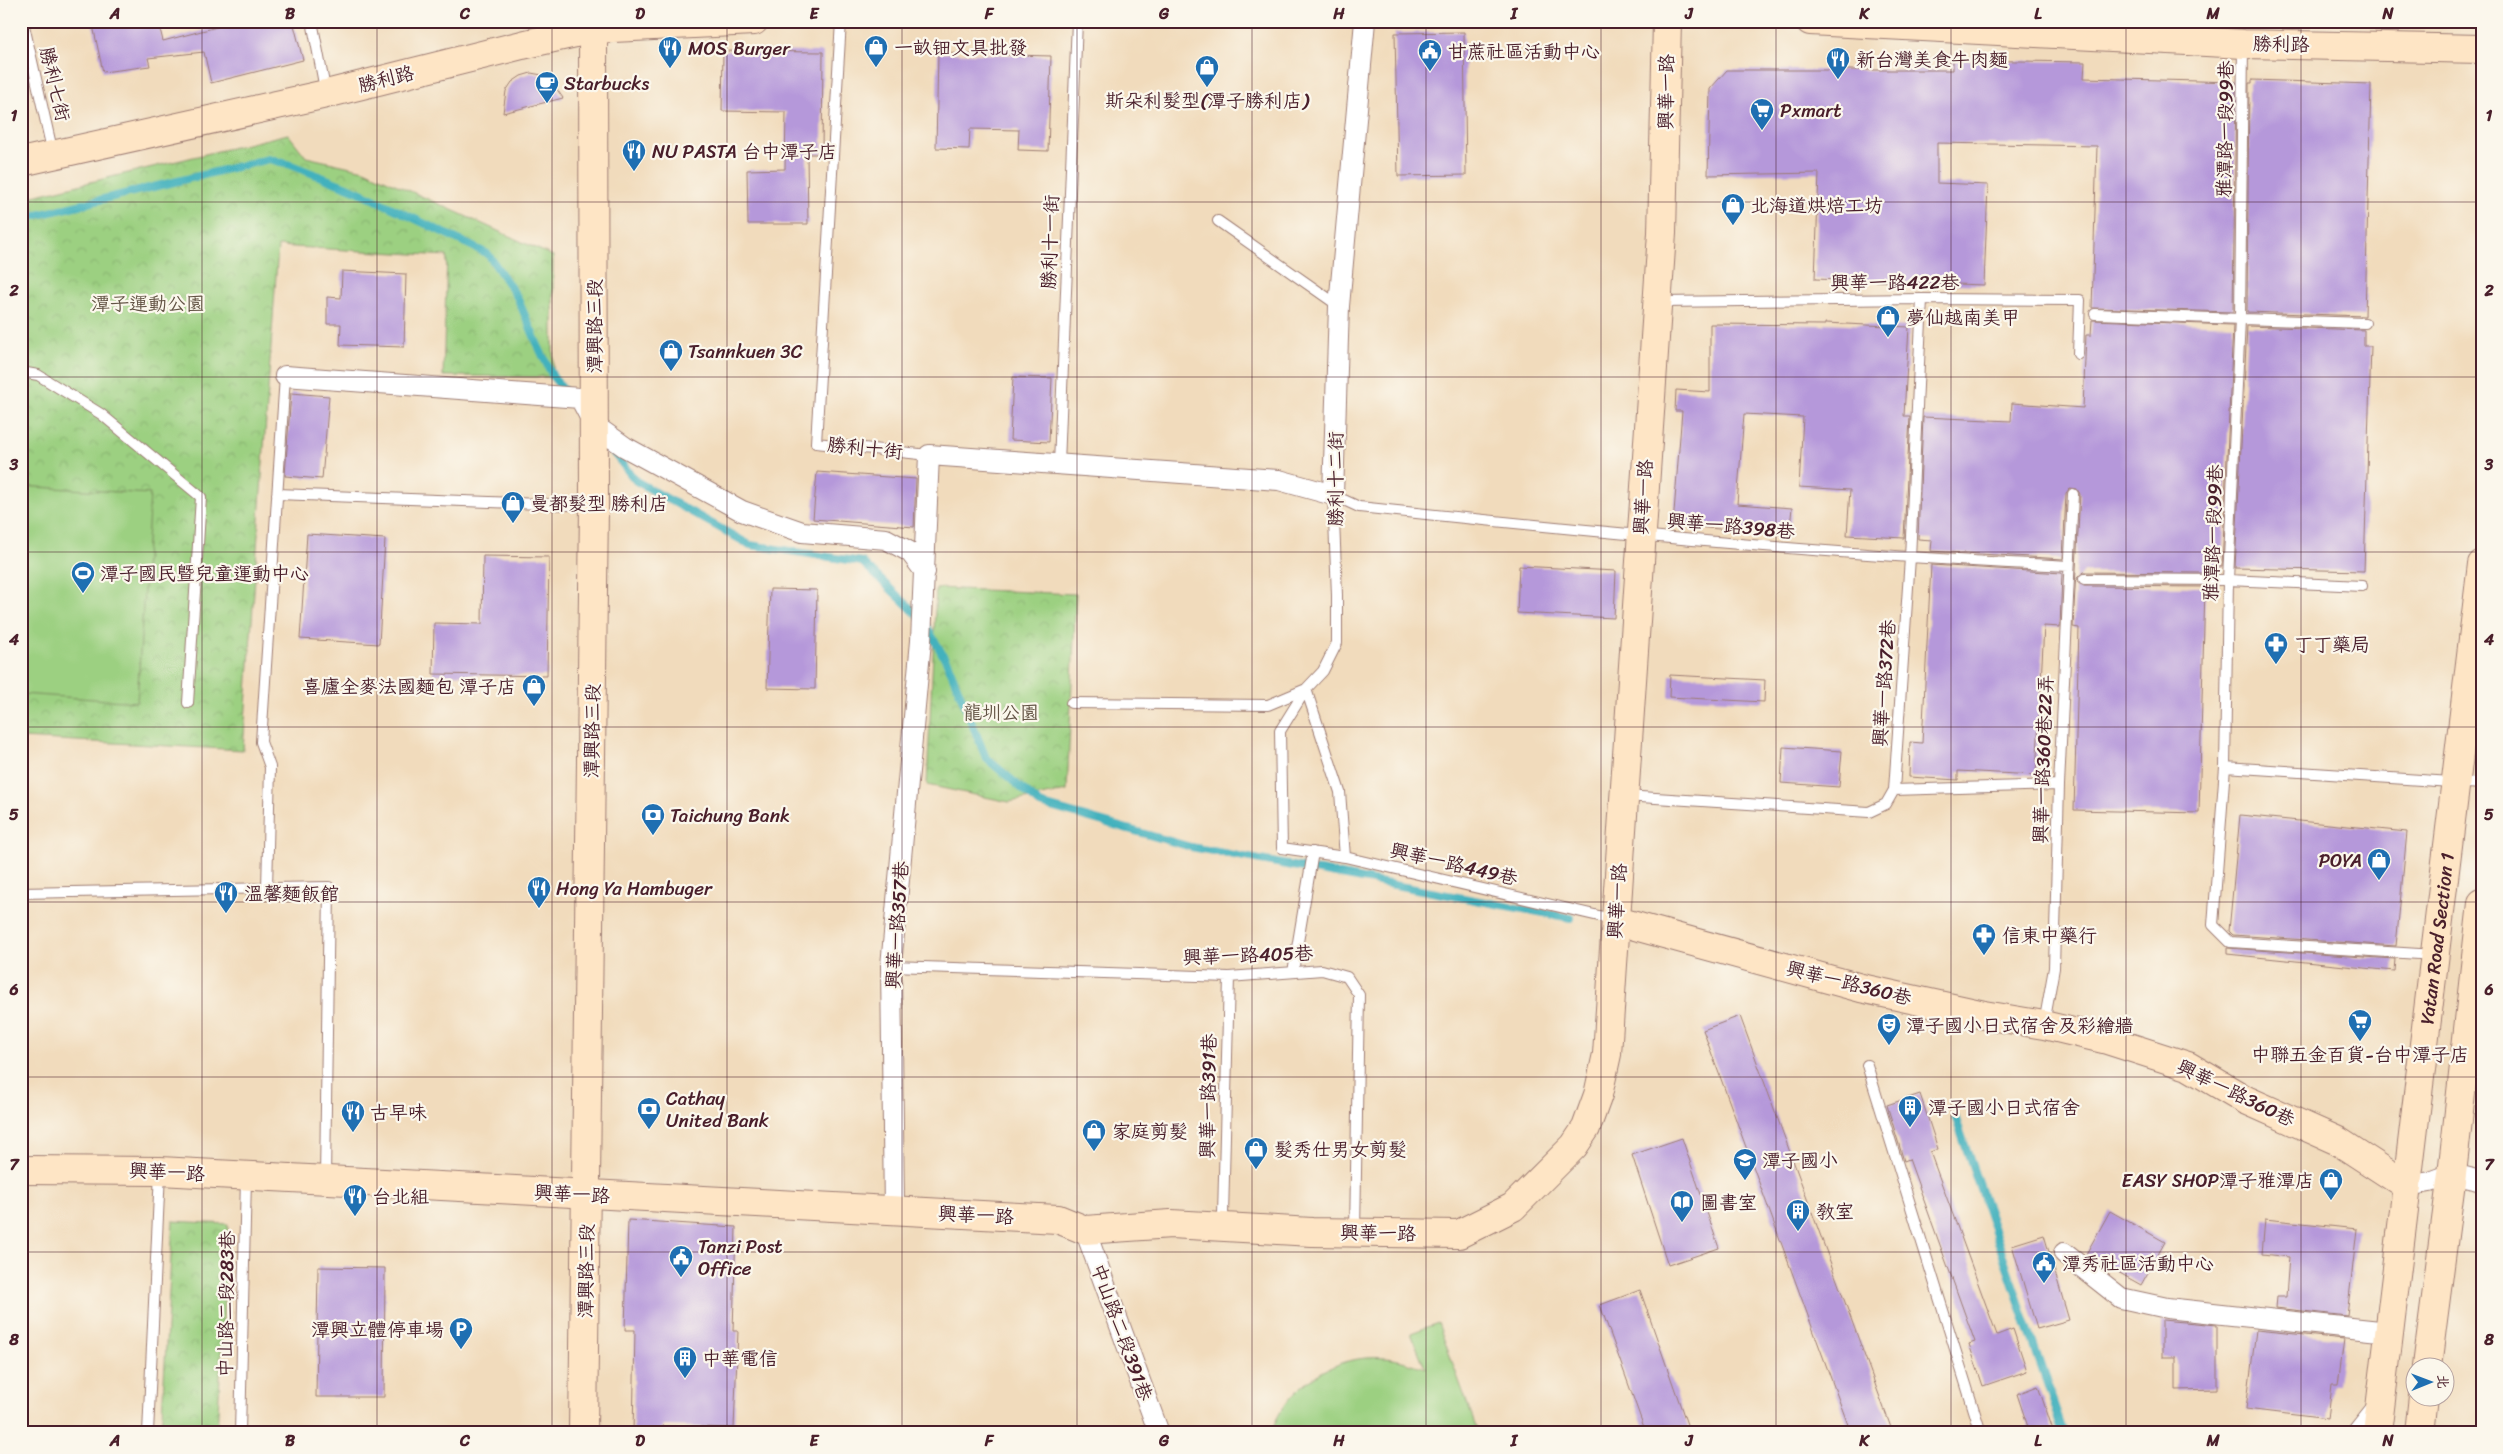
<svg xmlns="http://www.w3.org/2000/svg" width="2503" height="1454" font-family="Sriracha,'LXGW WenKai TC',sans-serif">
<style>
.park{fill:url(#park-crowns);stroke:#737856}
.garden{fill:#9cd081;stroke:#737856}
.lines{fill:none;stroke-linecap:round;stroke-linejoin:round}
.stream{stroke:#42b1bd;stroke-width:8}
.building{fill:#b598da}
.lane-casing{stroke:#9e7d74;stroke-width:12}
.street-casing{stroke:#9e7d74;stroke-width:22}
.secondary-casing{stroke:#9e7d74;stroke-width:30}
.lane{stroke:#fff;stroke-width:10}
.street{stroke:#fff;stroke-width:20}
.secondary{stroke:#fee5c5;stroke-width:28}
.grid{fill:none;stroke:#4a1f2b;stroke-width:1;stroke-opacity:0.55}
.labels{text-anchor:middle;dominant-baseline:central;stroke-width:4.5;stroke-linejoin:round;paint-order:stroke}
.street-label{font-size:19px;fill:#4a1f2b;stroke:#fbf7ec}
.poi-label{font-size:19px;fill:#4a1f2b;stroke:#fbf7ec;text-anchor:start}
.park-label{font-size:19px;fill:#635445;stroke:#fbf7ec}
.neatline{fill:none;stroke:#4a1f2b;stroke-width:2}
.grid-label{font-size:16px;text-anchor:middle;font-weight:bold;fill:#4a1f2b}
</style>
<defs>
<pattern id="park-crowns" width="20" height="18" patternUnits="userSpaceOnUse" patternTransform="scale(1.25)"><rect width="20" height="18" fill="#9cd081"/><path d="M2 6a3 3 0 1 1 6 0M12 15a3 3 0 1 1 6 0" fill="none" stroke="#88b270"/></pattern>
</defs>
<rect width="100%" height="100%" fill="#fbf7ec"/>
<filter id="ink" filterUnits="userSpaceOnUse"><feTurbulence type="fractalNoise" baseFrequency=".02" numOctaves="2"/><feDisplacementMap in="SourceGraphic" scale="10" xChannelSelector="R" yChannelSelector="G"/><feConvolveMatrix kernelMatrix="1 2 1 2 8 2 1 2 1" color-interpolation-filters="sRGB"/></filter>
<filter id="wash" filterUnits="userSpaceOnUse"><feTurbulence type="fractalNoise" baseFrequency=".0096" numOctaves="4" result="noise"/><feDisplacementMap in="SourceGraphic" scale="20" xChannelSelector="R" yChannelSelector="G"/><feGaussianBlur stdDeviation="1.12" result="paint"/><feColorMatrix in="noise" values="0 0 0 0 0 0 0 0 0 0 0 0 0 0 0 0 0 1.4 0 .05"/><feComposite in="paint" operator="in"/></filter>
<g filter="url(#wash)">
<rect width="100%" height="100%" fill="#f1dbbc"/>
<!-- park -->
<path class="park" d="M288 134 306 157 364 170 553 256V377L443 376 447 256 278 246 243 750 21 738V199Z
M936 588 1076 594 1067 791 1009 802 927 785Z
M173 1221 228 1224 217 1433H161Z"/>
<!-- garden -->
<path class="garden" d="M21 486 150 494 137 702 21 694Z
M1438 1323 1478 1433H1271C1286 1386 1336 1353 1385 1358 1399 1359 1412 1364 1425 1368L1411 1333Z"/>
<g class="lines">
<!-- stream -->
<path class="stream" d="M21 219 269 159 291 165 357 191 488 254 517 297 540 350 553 377 566 393
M604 441 636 481 750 545 862 562 919 616
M927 627 948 664 986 758 1040 804 1191 847 1571 918
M1955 1116 2064 1433"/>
</g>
<g id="blocks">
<!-- building -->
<path class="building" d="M92 21H158L163 41 240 21H293L303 60 211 83 204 52 148 58 150 66 103 72Z
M1464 32 1466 175 1398 176 1395 33Z
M723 51 823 52 822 154H807L808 224H748L747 170 785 169 786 112 722 111Z
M938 53 1051 56 1048 151 1018 150 1019 130 970 129 969 149 936 148Z
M1953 60 2085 62 2084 78 2236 82 2233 312 2092 308 2097 146 1937 143V183L1988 185 1984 285 1815 279 1819 173 1708 175 1710 89 1727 70H1953Z
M531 73 542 75 551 81 563 98 503 113 506 91 512 82 521 76Z
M2252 80 2371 84 2365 316 2247 312 2249 83H2252Z
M342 271 406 274 404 347 340 345 341 324H327V297L341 298Z
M2092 320 2233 325 2222 567H2206V573L2084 572 2077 578 2078 583 2084 586 2205 587 2199 813 2074 810 2079 628 2073 627 2080 494 2077 489 2070 488 2066 493 2063 559 1931 551 1932 540 1918 539 1923 417 2011 421 2012 403 2083 408 2086 335H2091Z
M1825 323 1909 327 1904 416H1910L1904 538 1847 535 1850 490 1799 487 1803 417 1744 414 1737 504 1792 508 1789 535 1673 525 1682 411H1675L1676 390 1710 392V324L1825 325Z
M2247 326 2364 330V346H2371L2364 571 2235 568Z
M1013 377 1052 378 1049 442 1010 440Z
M291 393 329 396 322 479 285 476Z
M817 472 916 479 914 527 813 519Z
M307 534 385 539 379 644 300 639Z
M483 556 549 557 547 676 433 674 434 623 482 624Z
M1931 565 2062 573 2060 627 2044 626 2036 775 1958 771V780L1909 777 1910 742 1922 743Z
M1519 566 1616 571 1614 618 1517 613Z
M770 589 817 590 815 689 767 688Z
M1670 675 1765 680 1764 702 1669 697Z
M1783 747 1842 751 1839 787 1781 783Z
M2240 815 2407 832 2396 946 2233 935 2229 931Z
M2227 948 2395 959 2394 971 2227 954Z
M1740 1016 1893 1433H1851L1703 1030Z
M1920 1094 1938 1149 1930 1152 1997 1335 2013 1329 2027 1371 1983 1386 1969 1344 1975 1342 1909 1159 1904 1161 1887 1105Z
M1682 1138 1719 1248 1668 1265 1632 1155Z
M2110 1211 2165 1242 2141 1285 2086 1254Z
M2265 1219 2357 1229 2347 1316 2276 1308 2277 1297H2286L2289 1257 2262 1254Z
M628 1220 736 1227 733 1331H738L734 1428 663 1426 662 1433H633L635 1330H625Z
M2044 1235 2069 1320 2037 1329 2012 1245Z
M318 1267 385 1268 384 1397H316Z
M1640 1290 1690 1433H1646L1600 1305Z
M2162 1320 2217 1325V1389L2176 1390V1357H2162Z
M2256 1330 2344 1339 2338 1385H2332L2328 1419 2246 1409Z
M2038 1386 2054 1433H2030L2017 1394Z"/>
</g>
</g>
<g filter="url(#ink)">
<use href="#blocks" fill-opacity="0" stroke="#9e7d74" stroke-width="1"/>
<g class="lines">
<!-- lane casing -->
<g class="lane-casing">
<path id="lane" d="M23 21 53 154
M312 21 326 94
M841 21 816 443 929 455
M2243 45 2240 319 2228 580 2225 767 2482 784
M1218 221 1339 306
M1660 302 1922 299 2080 300 2078 354
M2095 314 2365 323
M21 372 38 375 101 414 201 497 188 703
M1059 464 1077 21
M277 494 593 506
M2084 579 2228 580 2362 586
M1306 689 1280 731 1282 848 1345 857 1616 920
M1306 689 1340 792 1345 857
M1071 703 1268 705 1306 689 1323 671 1337 643V595L1333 495 1359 507C1595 532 1831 555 2069 566
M2225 767 2213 925 2230 942 2435 955
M1894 790 2059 785
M1625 796 1869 812 1886 804 1894 790 1910 558 1922 299
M267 888 270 767 261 742 285 376
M21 893 329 887 325 1179
M891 966 1229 977 1322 970 1347 977 1359 995 1355 1232
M1293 972 1313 852
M2044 1024 2054 968 2059 785 2073 494
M1867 1065 1981 1433
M1223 1216 1229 977
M148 1433 160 1172
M240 1433 246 1178"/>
</g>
<!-- street casing -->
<g class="street-casing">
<path id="street" d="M285 376 580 398 594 425 625 447 742 511 802 532 886 539 910 552 925 572
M2407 1186 2430 1182 2452 1174 2482 1181
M894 1210 891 966 921 641 929 455 1279 480 1333 495 1339 306 1365 21
M1085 1230 1159 1433
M2064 1253 2121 1298 2167 1308 2389 1332
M2357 1433 2380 1404"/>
</g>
<!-- secondary casing -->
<g class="secondary-casing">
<g id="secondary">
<path d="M1810 21 2244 44 2482 49"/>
<path d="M21 162 326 94 522 45 593 29 754 21"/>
<path d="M1617 921 1861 988 1984 1015 2044 1025 2107 1040 2188 1066 2246 1100 2338 1141 2407 1186"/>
<path d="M21 1170 160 1171 1058 1219 1085 1230 1171 1224 1312 1232 1459 1234 1513 1207 1574 1146 1586 1128 1598 1095 1607 1054 1662 233 1667 21"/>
<path d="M2427 1366 2452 1174 2482 903"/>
<path d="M583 1433 594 506 593 29"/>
<path id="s1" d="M2377 1433 2482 564"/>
<path d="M2419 1433 2423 1396"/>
</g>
</g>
<!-- lane -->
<use href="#lane" class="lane"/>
<!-- street -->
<use href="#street" class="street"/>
<!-- secondary -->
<use href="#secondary" class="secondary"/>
</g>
</g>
<!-- grid -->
<path class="grid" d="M202 21V1433M377 21V1433M552 21V1433M727 21V1433M902 21V1433M1077 21V1433M1252 21V1433M1426 21V1433M1601 21V1433M1776 21V1433M1951 21V1433M2126 21V1433M2301 21V1433M21 202H2482M21 377H2482M21 552H2482M21 727H2482M21 902H2482M21 1077H2482M21 1252H2482"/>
<!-- icons -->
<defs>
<g id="shop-pin" transform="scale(1.25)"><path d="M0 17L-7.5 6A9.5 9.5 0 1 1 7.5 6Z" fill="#1f6fb2" stroke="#fbf7ec"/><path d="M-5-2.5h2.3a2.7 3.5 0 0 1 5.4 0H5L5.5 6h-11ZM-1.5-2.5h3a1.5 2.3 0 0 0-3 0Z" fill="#fff"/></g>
<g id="restaurant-pin" transform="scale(1.25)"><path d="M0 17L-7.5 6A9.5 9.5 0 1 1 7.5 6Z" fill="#1f6fb2" stroke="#fbf7ec"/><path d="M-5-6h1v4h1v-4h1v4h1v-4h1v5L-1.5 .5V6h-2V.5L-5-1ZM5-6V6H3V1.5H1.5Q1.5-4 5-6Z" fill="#fff"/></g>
<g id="civic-pin" transform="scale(1.25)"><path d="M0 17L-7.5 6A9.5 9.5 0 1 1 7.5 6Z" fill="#1f6fb2" stroke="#fbf7ec"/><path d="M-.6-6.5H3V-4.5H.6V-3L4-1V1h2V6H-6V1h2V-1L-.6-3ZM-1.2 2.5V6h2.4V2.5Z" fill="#fff"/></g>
<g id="cafe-pin" transform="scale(1.25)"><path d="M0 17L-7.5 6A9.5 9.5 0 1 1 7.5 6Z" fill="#1f6fb2" stroke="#fbf7ec"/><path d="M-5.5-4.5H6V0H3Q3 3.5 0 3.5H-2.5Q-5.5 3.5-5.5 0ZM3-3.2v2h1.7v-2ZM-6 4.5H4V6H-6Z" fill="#fff"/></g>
<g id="supermarket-pin" transform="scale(1.25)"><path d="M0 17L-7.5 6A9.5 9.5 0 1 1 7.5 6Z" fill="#1f6fb2" stroke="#fbf7ec"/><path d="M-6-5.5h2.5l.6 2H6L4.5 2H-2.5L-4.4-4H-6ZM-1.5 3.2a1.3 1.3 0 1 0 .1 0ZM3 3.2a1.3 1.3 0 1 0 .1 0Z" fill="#fff"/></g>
<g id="stadium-pin" transform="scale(1.25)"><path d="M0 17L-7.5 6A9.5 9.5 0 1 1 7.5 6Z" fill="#1f6fb2" stroke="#fbf7ec"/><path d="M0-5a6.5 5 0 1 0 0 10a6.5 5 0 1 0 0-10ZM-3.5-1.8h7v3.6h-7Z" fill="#fff"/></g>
<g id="pharmacy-pin" transform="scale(1.25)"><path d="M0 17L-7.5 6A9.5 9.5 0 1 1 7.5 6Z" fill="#1f6fb2" stroke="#fbf7ec"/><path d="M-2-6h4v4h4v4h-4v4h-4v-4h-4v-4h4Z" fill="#fff"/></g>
<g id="bank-pin" transform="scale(1.25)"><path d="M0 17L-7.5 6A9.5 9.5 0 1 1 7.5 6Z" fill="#1f6fb2" stroke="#fbf7ec"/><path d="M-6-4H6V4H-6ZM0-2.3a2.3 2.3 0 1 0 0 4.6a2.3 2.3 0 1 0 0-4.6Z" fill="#fff"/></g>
<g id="theatre-pin" transform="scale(1.25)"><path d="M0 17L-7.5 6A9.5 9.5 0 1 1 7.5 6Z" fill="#1f6fb2" stroke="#fbf7ec"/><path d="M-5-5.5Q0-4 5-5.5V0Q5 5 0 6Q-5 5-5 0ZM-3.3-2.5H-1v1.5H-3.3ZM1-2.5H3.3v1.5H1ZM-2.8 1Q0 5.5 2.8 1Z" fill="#fff"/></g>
<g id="building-pin" transform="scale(1.25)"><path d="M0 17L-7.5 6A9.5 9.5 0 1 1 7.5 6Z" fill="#1f6fb2" stroke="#fbf7ec"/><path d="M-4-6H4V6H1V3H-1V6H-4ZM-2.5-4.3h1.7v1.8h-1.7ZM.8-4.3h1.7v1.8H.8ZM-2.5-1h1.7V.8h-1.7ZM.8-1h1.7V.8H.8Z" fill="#fff"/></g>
<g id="school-pin" transform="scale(1.25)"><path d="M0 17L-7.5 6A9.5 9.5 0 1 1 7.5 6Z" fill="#1f6fb2" stroke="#fbf7ec"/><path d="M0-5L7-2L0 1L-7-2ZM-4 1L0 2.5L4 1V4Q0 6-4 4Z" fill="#fff"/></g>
<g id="library-pin" transform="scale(1.25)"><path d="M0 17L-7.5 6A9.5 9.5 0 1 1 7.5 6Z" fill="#1f6fb2" stroke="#fbf7ec"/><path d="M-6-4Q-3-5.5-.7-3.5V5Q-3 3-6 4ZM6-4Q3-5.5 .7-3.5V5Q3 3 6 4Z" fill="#fff"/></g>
<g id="parking-pin" transform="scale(1.25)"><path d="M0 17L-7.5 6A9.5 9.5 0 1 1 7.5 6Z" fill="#1f6fb2" stroke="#fbf7ec"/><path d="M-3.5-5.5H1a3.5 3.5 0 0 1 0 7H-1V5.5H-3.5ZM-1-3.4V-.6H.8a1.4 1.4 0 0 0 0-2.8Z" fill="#fff"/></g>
</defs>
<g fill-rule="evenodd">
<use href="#shop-pin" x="876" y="47"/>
<use href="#restaurant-pin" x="670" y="48"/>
<use href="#civic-pin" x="1430" y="51"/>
<use href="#restaurant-pin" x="1838" y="59"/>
<use href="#shop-pin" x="1207" y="67"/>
<use href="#cafe-pin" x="547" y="83"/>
<use href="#supermarket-pin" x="1762" y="110"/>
<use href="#restaurant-pin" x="634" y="151"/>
<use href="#shop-pin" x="1733" y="205"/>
<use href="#shop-pin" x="1888" y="317"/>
<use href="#shop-pin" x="671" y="351"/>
<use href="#shop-pin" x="513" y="503"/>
<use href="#stadium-pin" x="83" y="573"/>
<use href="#pharmacy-pin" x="2276" y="644"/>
<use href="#shop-pin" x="534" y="686"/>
<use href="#bank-pin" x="653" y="815"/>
<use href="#shop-pin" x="2379" y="860"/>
<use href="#restaurant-pin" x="539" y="888"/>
<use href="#restaurant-pin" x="226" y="893"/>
<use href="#pharmacy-pin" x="1984" y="935"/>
<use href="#supermarket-pin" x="2360" y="1021"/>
<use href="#theatre-pin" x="1889" y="1025"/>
<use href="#building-pin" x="1910" y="1107"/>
<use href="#bank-pin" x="649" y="1109"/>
<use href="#restaurant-pin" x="353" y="1112"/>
<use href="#shop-pin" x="1094" y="1131"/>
<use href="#shop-pin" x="1256" y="1149"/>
<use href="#school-pin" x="1745" y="1160"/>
<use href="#shop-pin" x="2331" y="1180"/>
<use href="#restaurant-pin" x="355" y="1196"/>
<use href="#library-pin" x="1682" y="1202"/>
<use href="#building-pin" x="1798" y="1211"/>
<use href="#civic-pin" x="681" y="1257"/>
<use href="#civic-pin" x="2044" y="1263"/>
<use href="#parking-pin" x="461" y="1329"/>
<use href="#building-pin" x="685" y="1358"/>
</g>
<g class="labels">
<!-- street labels -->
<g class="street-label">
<text transform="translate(2281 44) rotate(1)">勝利路</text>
<text transform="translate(386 79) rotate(-14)">勝利路</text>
<text transform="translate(55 84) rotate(77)">勝利七街</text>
<text transform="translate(1666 92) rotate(-89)">興華一路</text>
<text transform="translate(2225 129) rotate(-89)">雅潭路一段99巷</text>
<text transform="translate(1050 242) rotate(-88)">勝利十一街</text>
<text x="1895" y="282">興華一路422巷</text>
<text transform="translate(594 326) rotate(-90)">潭興路三段</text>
<text transform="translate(865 448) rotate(6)">勝利十街</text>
<text transform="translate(1335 479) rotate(-90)">勝利十二街</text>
<text transform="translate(1643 497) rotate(-86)">興華一路</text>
<text transform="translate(1731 526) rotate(5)">興華一路398巷</text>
<text transform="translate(2213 533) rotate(-88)">雅潭路一段99巷</text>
<text transform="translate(1884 683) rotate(-86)">興華一路372巷</text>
<text transform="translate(592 731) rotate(-89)">潭興路三段</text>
<text transform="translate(2043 759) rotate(-88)">興華一路360巷22弄</text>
<text transform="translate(1454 864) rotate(13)">興華一路449巷</text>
<text transform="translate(1617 901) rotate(-86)">興華一路</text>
<text transform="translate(897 925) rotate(-86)">興華一路357巷</text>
<text stroke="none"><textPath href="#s1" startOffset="498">Yatan Road Section 1</textPath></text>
<text transform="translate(1248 955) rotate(-2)">興華一路405巷</text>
<text transform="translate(1849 983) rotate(14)">興華一路360巷</text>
<text transform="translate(2236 1093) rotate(26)">興華一路360巷</text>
<text transform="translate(1208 1096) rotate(-89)">興華一路391巷</text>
<text transform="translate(167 1172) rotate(3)">興華一路</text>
<text transform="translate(572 1194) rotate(3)">興華一路</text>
<text transform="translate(976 1215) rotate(3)">興華一路</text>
<text transform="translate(1378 1233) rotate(1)">興華一路</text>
<text transform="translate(586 1271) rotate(-89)">潭興路三段</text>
<text transform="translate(226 1304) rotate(-89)">中山路二段283巷</text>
<text transform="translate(1122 1332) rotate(70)">中山路二段391巷</text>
</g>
<!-- poi labels -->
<g class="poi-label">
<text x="894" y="47">一畝钿文具批發</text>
<text x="688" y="48">MOS Burger</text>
<text x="1448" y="51">甘蔗社區活動中心</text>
<text x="1856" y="59">新台灣美食牛肉麵</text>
<text x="564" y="83">Starbucks</text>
<text x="1207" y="100" text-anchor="middle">斯朵利髮型(潭子勝利店)</text>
<text x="1780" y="110">Pxmart</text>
<text x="652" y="151">NU PASTA 台中潭子店</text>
<text x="1750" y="205">北海道烘焙工坊</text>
<text x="1906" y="317">夢仙越南美甲</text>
<text x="688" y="351">Tsannkuen 3C</text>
<text x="530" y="503">曼都髮型 勝利店</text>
<text x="100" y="573">潭子國民暨兒童運動中心</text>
<text x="2294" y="644">丁丁藥局</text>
<text x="516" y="686" text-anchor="end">喜廬全麥法國麵包 潭子店</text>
<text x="670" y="815">Taichung Bank</text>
<text x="2362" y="860" text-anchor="end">POYA</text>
<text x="556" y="888">Hong Ya Hambuger</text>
<text x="244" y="893">溫馨麵飯館</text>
<text x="2002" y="935">信東中藥行</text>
<text x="1906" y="1025">潭子國小日式宿舍及彩繪牆</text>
<text x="2360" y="1054" text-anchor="middle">中聯五金百貨-台中潭子店</text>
<text x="666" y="1098">Cathay<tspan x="666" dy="22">United Bank</tspan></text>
<text x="1928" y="1107">潭子國小日式宿舍</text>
<text x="370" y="1112">古早味</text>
<text x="1112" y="1131">家庭剪髮</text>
<text x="1274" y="1149">髮秀仕男女剪髮</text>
<text x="1762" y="1160">潭子國小</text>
<text x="2314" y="1180" text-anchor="end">EASY SHOP潭子雅潭店</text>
<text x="372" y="1196">台北組</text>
<text x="1700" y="1202">圖書室</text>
<text x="1816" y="1211">教室</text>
<text x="698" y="1246">Tanzi Post<tspan x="698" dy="22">Office</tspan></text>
<text x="2062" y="1263">潭秀社區活動中心</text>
<text x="444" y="1329" text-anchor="end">潭興立體停車場</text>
<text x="702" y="1358">中華電信</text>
</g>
<!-- park labels -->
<g class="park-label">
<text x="148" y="303">潭子運動公園</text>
<text x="1001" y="712">龍圳公園</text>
</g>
</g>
<!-- margin -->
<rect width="2503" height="1454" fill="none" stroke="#fbf7ec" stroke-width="55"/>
<!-- north arrow -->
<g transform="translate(2430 1382) rotate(89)"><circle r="24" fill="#fbf7ec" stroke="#b4a19f"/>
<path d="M0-4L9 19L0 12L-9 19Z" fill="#1f6fb2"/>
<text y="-8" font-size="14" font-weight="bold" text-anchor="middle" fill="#4a1f2b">北</text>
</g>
<rect x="28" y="28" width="2448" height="1398" class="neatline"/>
<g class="grid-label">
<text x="115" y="19">A</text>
<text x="290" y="19">B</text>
<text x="465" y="19">C</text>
<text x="640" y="19">D</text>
<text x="814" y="19">E</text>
<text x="989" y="19">F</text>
<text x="1164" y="19">G</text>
<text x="1339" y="19">H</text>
<text x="1514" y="19">I</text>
<text x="1689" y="19">J</text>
<text x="1864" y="19">K</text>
<text x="2038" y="19">L</text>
<text x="2213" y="19">M</text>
<text x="2388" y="19">N</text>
<text x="14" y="121">1</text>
<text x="2489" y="121">1</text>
<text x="14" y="296">2</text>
<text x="2489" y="296">2</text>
<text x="14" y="470">3</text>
<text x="2489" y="470">3</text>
<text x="14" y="645">4</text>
<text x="2489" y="645">4</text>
<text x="14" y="820">5</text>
<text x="2489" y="820">5</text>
<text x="14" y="995">6</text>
<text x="2489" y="995">6</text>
<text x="14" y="1170">7</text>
<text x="2489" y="1170">7</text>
<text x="14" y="1345">8</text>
<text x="2489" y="1345">8</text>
<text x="115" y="1446">A</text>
<text x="290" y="1446">B</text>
<text x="465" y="1446">C</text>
<text x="640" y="1446">D</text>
<text x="814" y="1446">E</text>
<text x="989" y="1446">F</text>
<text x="1164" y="1446">G</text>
<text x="1339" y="1446">H</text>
<text x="1514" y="1446">I</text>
<text x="1689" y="1446">J</text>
<text x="1864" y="1446">K</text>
<text x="2038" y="1446">L</text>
<text x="2213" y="1446">M</text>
<text x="2388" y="1446">N</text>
</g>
</svg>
